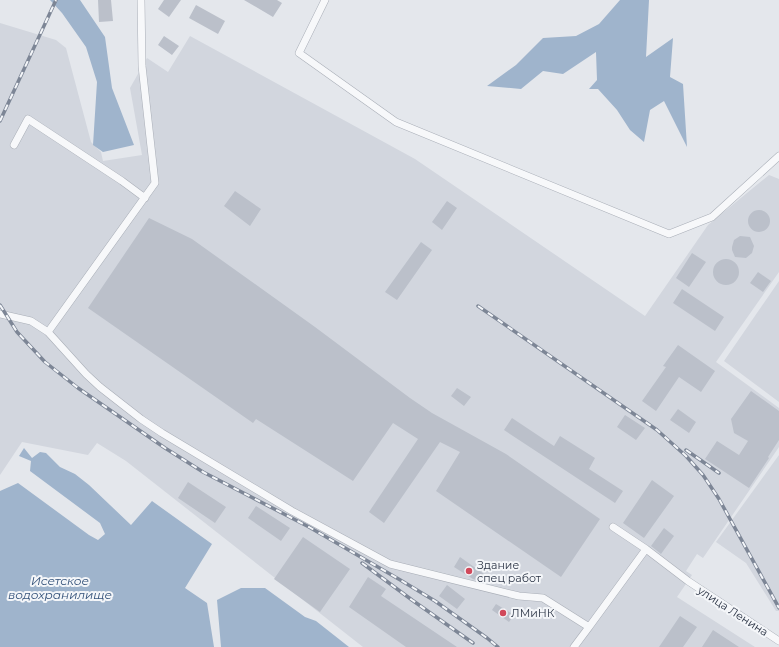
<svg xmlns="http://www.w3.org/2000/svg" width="779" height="647" font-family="Montserrat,sans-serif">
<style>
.built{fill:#d2d6de}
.water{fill:#9fb4cc}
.building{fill:#bbc0ca}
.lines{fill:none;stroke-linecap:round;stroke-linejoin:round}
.minor-casing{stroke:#a9aeb7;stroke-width:8}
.minor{stroke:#f7f8fa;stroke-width:7}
.rail-casing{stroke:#7d8696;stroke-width:3.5}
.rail{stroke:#f4f6f9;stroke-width:2;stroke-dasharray:6;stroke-linecap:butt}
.poi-dot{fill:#d1495b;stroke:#f4f6f9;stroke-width:1.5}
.labels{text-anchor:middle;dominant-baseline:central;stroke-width:4;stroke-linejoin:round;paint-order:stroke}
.poi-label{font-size:11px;fill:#2b3445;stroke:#f4f6f9;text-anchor:start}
.street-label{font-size:11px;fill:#2b3445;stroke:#f4f6f9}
.water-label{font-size:12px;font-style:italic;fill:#34527a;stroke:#f4f6f9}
</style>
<rect width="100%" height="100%" fill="#e4e7ec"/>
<!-- built -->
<path class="built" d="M0 23 56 40 66 48 91 142 101 152 103 161 142 155 130 88 147 58 168 72 190 36 415 159 645 316 708 225 769 175 779 179V272L716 362 779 408V447L703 558 697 554 686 571 692 575 677 597 755 647H363L126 461 97 443 88 455 22 442 0 475Z
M779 281V402L724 361Z
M779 455V611H776L746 563 716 542Z"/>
<!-- water -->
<path class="water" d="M50 0H80L105 37 112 88 134 145 103 152 93 145 97 82 86 47 62 13Z
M620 0H649L646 57 673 38 670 77 683 84 687 147 664 101 650 110 644 142 630 130 617 110 598 89H589L597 80 596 52 563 74 543 71 521 89 487 86 516 65 543 38 576 36 599 24Z
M24 448 32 458 40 452 46 453 60 467 75 474 89 485 131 525 152 501 212 544 185 588 207 603 214 647H0V491L18 483 89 535 98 540 105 534 100 523 30 471 31 461 19 456Z
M241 588H265L305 617 316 621 349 647H221L217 600Z"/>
<!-- building -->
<path class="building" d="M98 0H111L113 21 99 22Z
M164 0H181L169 17 158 9Z
M244 0H277L282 3 273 17Z
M196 5 225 21 218 34 189 18Z
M164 36 179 46 172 55 158 45Z
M235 191 261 209 250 226 224 206Z
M447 201 457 208 442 230 432 222Z
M748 221a11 11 0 1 1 22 0a11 11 0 1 1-22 0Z
M149 218 192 239 315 327 410 398 432 413 506 454 600 519 561 577 436 491 460 452 440 442 384 523 369 512 418 439 393 423 353 481 256 419 253 423 88 308Z
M740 236 750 237 754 246 752 253 746 258 735 257 732 250V247L734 240Z
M421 242 432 250 397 300 385 292Z
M692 253 706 262 689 287 676 278Z
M713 272a13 13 0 1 1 26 0a13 13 0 1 1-26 0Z
M758 272 771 281 763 292 750 283Z
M682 289 724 317 715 331 673 303Z
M678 345 715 371 701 392 679 377 656 411 642 401 666 367 663 366Z
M457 388 471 397 464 406 451 396Z
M751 391 779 411V440L768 457 769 458 749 488 705 459 717 441 739 455 748 441 734 433 731 419Z
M678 409 696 422 689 433 670 420Z
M625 415 645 428 636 440 617 427Z
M512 418 554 446 560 436 595 458 589 469 623 491 615 503 504 430Z
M652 480 674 496 644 538 623 523Z
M188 482 226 507 215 523 178 498Z
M256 506 290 528 281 541 248 518Z
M664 528 674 536 661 554 651 546Z
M303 537 350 569 320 612 274 579Z
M460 557 484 574 479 581 473 579 454 567Z
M368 577 386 589 381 596 457 647H406L349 607Z
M447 585 465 599 457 609 439 596Z
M496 604 514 615 509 622 492 610Z
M680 616 697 627 683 647H659Z
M713 630 739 647H702Z"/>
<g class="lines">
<!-- minor casing -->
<g class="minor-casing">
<path id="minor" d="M141 0 142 66 155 183 48 332 86 374 100 387 141 419 162 433 292 511 390 564 519 596 543 598 589 627 646 549
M325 0 299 53 396 122 669 234 712 217 779 156
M14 145 28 119 122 181 145 198
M0 314 31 321 48 332
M613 527 646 549 688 581 779 641
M574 647 589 627"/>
</g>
<!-- minor -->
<use href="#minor" class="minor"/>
<!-- rail casing -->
<g class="rail-casing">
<path id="rail" d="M0 121 56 0
M0 305 17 332 45 362 78 388 165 448 203 472 309 527 402 581 435 601 487 638 498 647
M478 306 657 430 686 456 703 475 719 499 779 608
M686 450 719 473
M362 563 412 600 473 643"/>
</g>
<!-- rail -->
<use href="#rail" class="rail"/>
</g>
<!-- markers -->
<g class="poi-dot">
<circle cx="469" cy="571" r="4"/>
<circle cx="503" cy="613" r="4"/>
</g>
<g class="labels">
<!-- poi labels -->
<g class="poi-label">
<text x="477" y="565">Здание<tspan x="477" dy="13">спец работ</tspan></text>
<text x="511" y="613">ЛМиНК</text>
</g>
<!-- street labels -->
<g class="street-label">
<text transform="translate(733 611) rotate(33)">улица Ленина</text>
</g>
<!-- water labels -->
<g class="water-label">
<text x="60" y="580">Исетское<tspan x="60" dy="14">водохранилище</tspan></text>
</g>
</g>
</svg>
